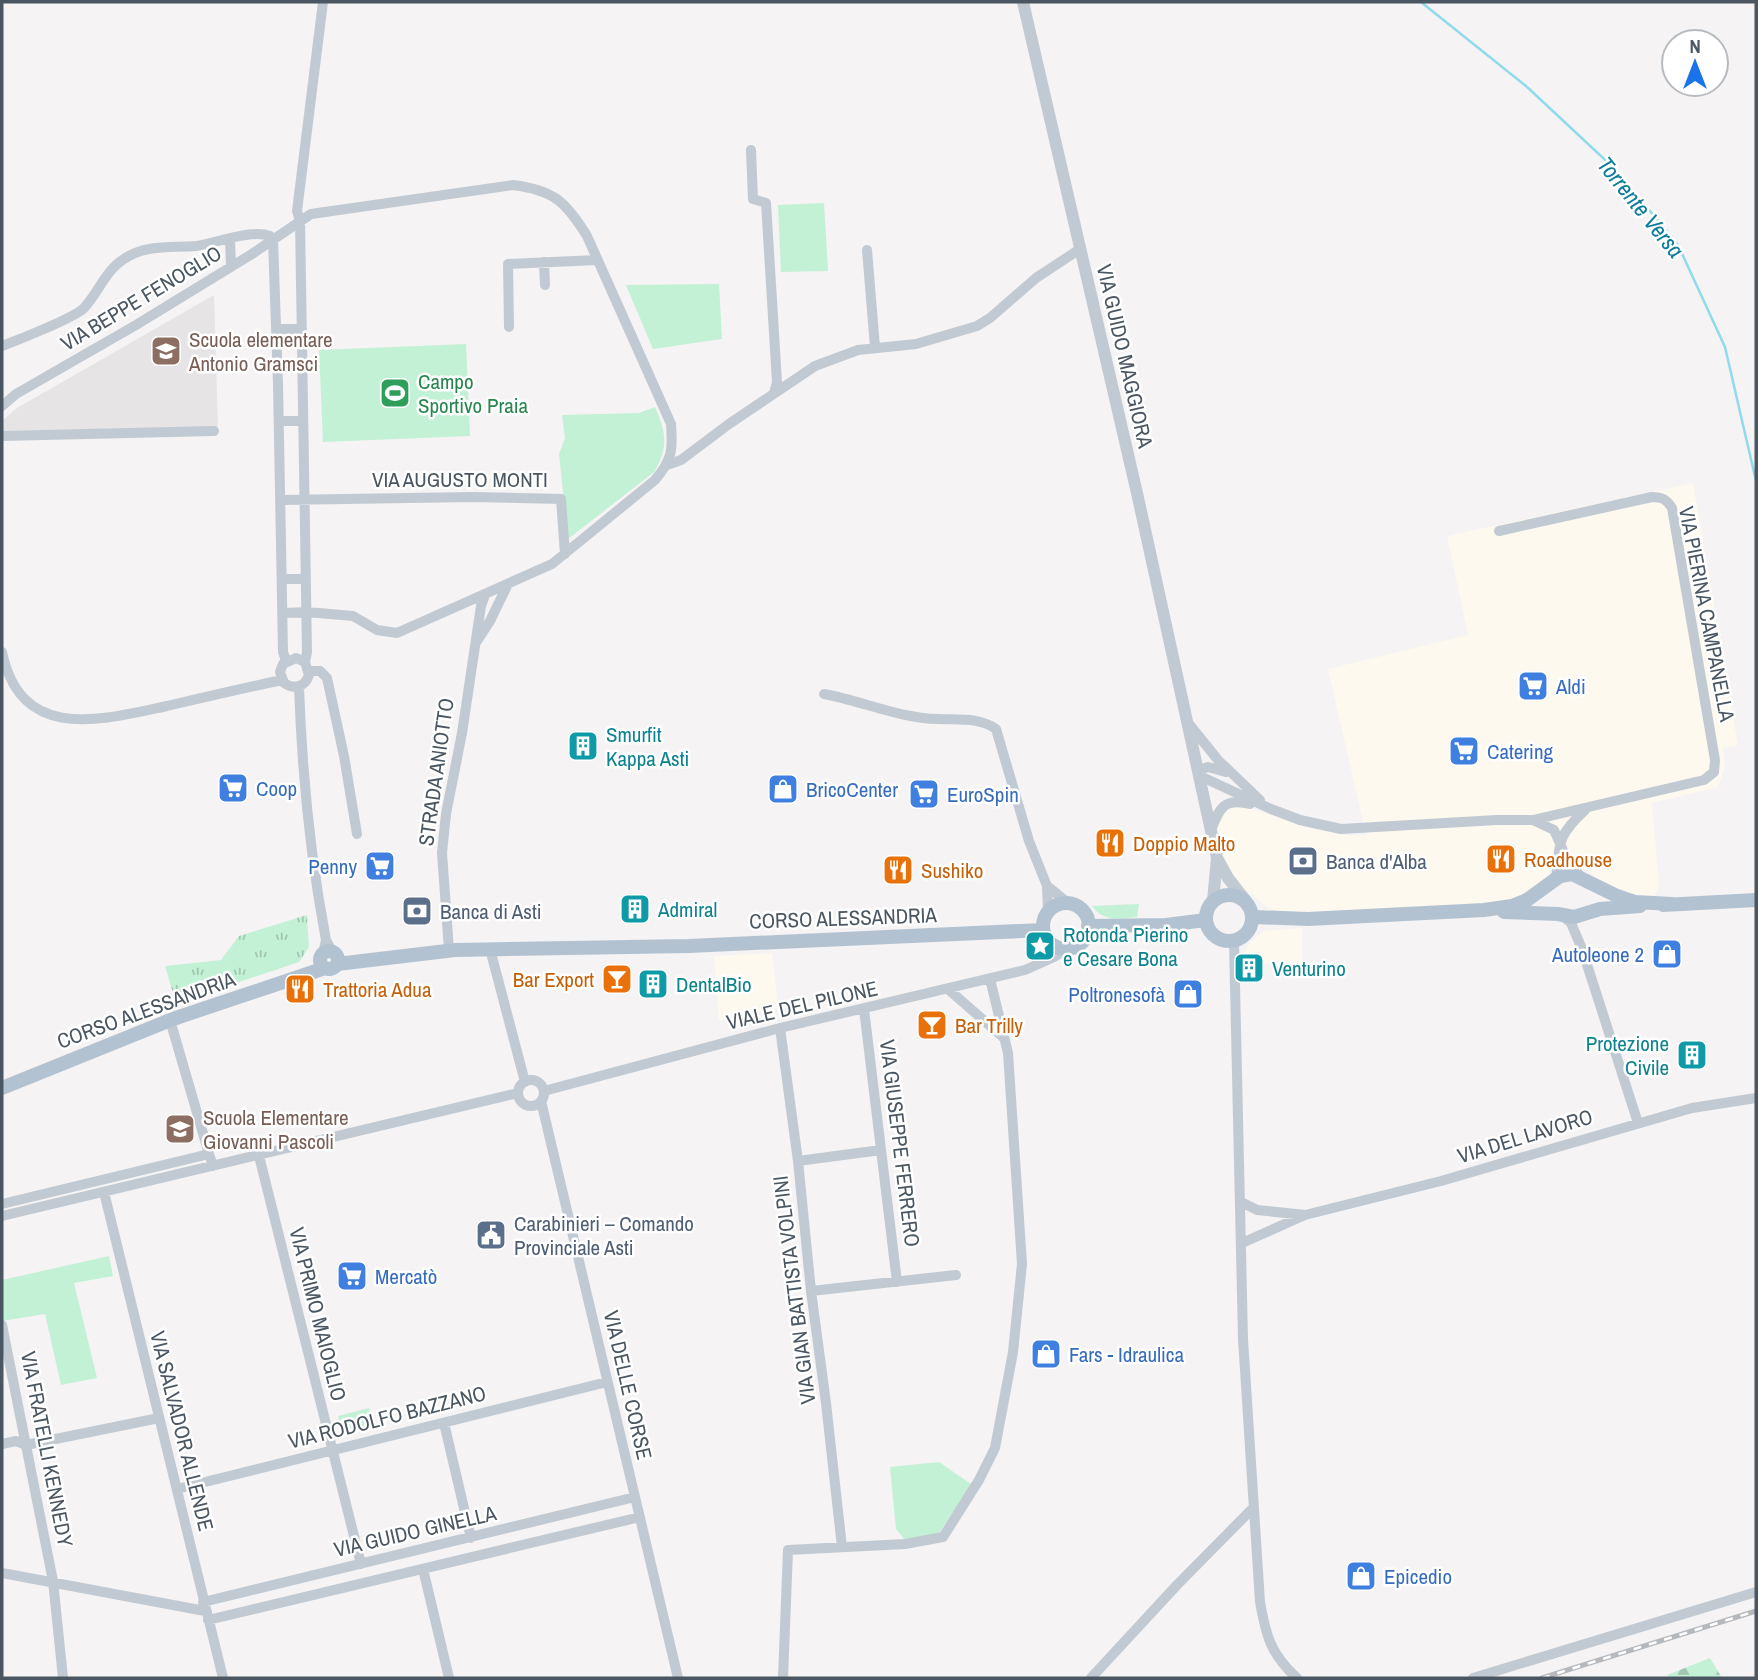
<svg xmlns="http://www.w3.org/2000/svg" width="1758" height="1680" font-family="'Archivo Narrow',sans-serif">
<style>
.commercial{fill:#fdf9ef}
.education{fill:#e6e4e5}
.grass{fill:url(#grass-tufts)}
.forest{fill:url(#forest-firs)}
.green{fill:#c3f1d5}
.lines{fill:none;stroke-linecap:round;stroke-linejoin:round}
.stream{stroke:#90daee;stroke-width:2.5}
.minor{stroke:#c1cad2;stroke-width:10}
.tertiary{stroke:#c1cad2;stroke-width:12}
.primary{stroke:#b3c2d1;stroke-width:14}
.rail-casing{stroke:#b5b8bd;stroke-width:5}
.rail{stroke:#fff;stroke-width:2.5;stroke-dasharray:8;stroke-linecap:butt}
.labels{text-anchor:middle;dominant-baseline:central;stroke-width:5;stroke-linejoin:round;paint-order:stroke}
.street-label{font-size:21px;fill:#4a5661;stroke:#fff}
.education-label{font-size:21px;fill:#785e54;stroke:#fff;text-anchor:start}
.leisure-label{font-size:21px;fill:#27864d;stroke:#fff;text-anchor:start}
.shop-label{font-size:21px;fill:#366cbe;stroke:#fff;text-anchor:start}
.culture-label{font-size:21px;fill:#0d838f;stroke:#fff;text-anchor:start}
.food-label{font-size:21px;fill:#c56008;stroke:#fff;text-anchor:start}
.service-label{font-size:21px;fill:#4e5e75;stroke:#fff;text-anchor:start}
.water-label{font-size:23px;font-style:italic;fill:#0c7c9b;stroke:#fff}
</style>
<defs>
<pattern id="grass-tufts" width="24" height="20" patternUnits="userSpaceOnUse" patternTransform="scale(1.75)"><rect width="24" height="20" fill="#c3f1d5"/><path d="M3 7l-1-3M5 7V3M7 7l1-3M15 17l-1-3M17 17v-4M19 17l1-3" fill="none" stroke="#a0c6b0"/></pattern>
<pattern id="forest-firs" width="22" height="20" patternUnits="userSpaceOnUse" patternTransform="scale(1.75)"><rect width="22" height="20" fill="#c3f1d5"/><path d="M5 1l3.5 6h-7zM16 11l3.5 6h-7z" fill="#a0c6b0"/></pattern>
</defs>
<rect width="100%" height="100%" fill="#f5f3f3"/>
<!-- commercial -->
<path class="commercial" d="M1693 483 1738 745 1723 748 1725 766 1718 787 1652 803 1659 885 1655 896 1630 897 1606 886 1587 870 1576 865 1552 869 1541 885 1510 904 1282 913 1266 907 1253 895 1241 887 1224 865 1217 827 1225 809 1240 805 1317 830 1346 835H1366L1328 669 1468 635 1447 536Z
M1302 928V963L1255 964V955H1243L1251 941 1264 931Z
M772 953 778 1007 719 1021 714 956Z"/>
<!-- education -->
<path class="education" d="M214 295 218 428 2 431V421L17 408Z"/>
<!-- grass -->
<path class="grass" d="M1139 904 1137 917C1120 919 1103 922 1092 906Z
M307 915 309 947 299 962 176 1003 165 966 221 960 239 936Z"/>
<!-- forest -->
<path class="forest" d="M1710 1658 1722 1678H1670L1667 1675Z"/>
<!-- green -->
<path class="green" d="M824 203 828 271 781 272 778 205Z
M719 284 722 339 653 349 626 285Z
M466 344 470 436 323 442 319 350Z
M655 407C666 432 669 447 654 472L568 539 559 454 565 438 562 415 639 413Z
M109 1256 113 1276 74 1283 97 1378 61 1385 45 1314 2 1321V1280Z
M369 1408 374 1426 342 1434 338 1416Z
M939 1462 971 1484 937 1536 904 1539 896 1529 890 1467Z"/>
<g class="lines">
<!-- stream -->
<path class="stream" d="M1421 2 1526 86 1617 171 1678 245 1725 347 1756 481"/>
<!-- minor -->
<path class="minor" d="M751 150 753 199 766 203 777 382 774 393
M230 240 231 267
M867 250 875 347
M544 262 545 285
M509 327 508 264 597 260
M276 329H302
M2 346C18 340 74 318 84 308 98 293 106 270 124 259 146 244 172 248 196 246 217 243 250 229 270 236L273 240 278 384 283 652 286 661
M2 406 16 394 136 325 252 254 311 214 513 185C554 190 566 202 587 236L671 424C673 450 672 460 655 480L552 564 397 633 377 630 353 616 307 612 284 613
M279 421H303
M2 436 214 431
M667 465 681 460 729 424 815 366 858 350 916 344 977 326 990 318 1036 278 1080 249
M281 500 473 497 561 499 565 554
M1499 531 1652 497C1662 497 1666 499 1672 508L1715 760 1714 772 1704 780 1533 820
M283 579H306
M477 641 490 621 508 584
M2 652C21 743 101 720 167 706 205 697 244 688 282 680
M305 662 296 658 283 664 280 672 284 683C294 690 305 687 309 675L305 662 307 652 300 221 297 211 323 2
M309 671H320L327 678 344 756 357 834
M299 687C302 772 310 856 326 940L333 953
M824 694C862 701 899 718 938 719 958 720 979 717 996 729L1029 841 1047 886 1048 911
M1189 724 1218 760 1260 800
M1199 770 1208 767 1226 772
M1200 776 1271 809 1300 820 1341 829 1497 820H1533L1554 830 1566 857 1579 875
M1211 830C1220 807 1224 798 1250 804
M1556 879C1560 842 1557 836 1585 810
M1047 886 1068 903
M1564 917 1571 923 1582 949 1638 1123
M1234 941 1243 1339 1260 1602C1266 1636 1271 1655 1297 1678
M490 949 525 1082
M449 950 442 853 446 814 462 733 481 606 485 595
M323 954 326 940
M949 990 1004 1038
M864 1009 897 1282
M170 1020 209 1154
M780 1028 798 1161 811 1291 826 1403 842 1547
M518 1093a13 13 0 1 1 26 0a13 13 0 1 1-26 0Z
M544 1091 780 1028 1025 970 1054 957 1067 949
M541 1101 678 1678
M259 1156 361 1564
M798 1161 881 1150
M104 1192 223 1678
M1241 1202 1257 1210 1305 1215
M2 1204 209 1154 213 1166
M2 1216 518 1093
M1242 1243 1305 1215 1441 1181 1692 1108 1756 1098
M811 1291 956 1275
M2 1325 53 1581 63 1678
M444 1423 471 1538
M2 1444 16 1441 26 1445 159 1418
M177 1489 607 1382
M423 1569 449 1678
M2 1573 205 1611
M203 1602 635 1497
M208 1620 640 1517
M783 1678 788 1550 905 1544 943 1537 979 1480 995 1448 1013 1352 1022 1264 1008 1053 990 979
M1091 1678 1177 1585 1253 1508
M1473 1678 1756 1592"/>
<!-- tertiary -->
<path class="tertiary" d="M1023 2 1137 493 1217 858 1213 901
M1217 858 1228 878 1246 901"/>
<!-- primary -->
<path class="primary" d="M1206 918a23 23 0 1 1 46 0a23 23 0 1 1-46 0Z
M1043 926a23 23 0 1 1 46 0a23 23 0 1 1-46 0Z
M1663 905 1756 900
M1504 912 1558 914 1574 917 1600 909 1640 906
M1253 917 1308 919 1484 910 1512 906 1527 900 1560 876 1572 874 1615 895 1635 902 1672 904
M1088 926 1166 925 1206 920
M320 960a9 9 0 1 1 18 0a9 9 0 1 1-18 0Z
M337 964 455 950 689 946 1043 930
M2 1088 173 1019 325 968"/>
<!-- rail casing -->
<g class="rail-casing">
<path id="rail" d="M1542 1678 1756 1611"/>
</g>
<!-- rail -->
<use href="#rail" class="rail"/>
</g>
<!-- icons -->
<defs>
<g id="school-square" transform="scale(1.575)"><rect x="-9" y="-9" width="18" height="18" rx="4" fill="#8d6e63" stroke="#fff"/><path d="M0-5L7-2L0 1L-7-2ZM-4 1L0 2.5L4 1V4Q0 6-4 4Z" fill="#fff"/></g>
<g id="stadium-square" transform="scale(1.575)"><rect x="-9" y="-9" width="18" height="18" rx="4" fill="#2e9e5b" stroke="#fff"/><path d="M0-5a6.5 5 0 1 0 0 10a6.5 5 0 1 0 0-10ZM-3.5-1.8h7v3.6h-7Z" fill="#fff"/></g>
<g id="supermarket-square" transform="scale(1.575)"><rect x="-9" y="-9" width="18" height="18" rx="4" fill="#3f7fe0" stroke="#fff"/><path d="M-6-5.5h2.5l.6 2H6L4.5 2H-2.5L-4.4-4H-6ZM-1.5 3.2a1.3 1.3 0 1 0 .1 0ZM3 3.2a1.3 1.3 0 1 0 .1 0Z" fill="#fff"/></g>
<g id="building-square" transform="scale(1.575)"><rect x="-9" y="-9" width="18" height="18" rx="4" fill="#0f9aa8" stroke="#fff"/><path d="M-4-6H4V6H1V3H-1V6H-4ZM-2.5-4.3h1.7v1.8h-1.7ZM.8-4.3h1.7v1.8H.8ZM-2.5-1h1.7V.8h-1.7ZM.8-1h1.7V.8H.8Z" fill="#fff"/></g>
<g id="shop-square" transform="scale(1.575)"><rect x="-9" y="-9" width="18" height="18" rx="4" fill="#3f7fe0" stroke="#fff"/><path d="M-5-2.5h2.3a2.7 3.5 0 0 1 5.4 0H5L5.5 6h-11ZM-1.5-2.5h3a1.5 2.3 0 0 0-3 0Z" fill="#fff"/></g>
<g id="restaurant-square" transform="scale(1.575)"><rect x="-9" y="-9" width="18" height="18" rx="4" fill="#e8710a" stroke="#fff"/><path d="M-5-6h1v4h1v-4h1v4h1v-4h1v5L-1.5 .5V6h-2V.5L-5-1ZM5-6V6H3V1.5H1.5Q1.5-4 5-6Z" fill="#fff"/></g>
<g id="bank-square" transform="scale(1.575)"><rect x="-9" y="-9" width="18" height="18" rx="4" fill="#5c6f8a" stroke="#fff"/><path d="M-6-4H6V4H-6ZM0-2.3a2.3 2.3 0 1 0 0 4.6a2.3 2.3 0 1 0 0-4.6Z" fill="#fff"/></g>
<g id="sight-square" transform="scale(1.575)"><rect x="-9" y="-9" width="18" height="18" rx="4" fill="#0f9aa8" stroke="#fff"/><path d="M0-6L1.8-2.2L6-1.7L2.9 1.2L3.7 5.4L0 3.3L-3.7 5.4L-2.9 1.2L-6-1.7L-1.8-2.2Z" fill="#fff"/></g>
<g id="bar-square" transform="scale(1.575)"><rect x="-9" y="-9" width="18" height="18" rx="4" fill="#e8710a" stroke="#fff"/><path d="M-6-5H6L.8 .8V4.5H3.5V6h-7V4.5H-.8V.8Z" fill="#fff"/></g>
<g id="civic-square" transform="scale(1.575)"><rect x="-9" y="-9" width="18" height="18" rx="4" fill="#5c6f8a" stroke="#fff"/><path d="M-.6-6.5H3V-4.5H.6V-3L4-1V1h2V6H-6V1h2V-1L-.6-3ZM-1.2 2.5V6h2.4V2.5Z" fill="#fff"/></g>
</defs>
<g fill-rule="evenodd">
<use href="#school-square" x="166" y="351"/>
<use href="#stadium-square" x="395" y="393"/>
<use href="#supermarket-square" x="1533" y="686"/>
<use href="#building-square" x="583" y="746"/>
<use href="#supermarket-square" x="1464" y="751"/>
<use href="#supermarket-square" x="233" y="788"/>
<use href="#shop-square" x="783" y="789"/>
<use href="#supermarket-square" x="924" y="794"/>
<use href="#restaurant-square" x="1110" y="843"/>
<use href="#restaurant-square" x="1501" y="859"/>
<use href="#bank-square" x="1303" y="861"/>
<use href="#supermarket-square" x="380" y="866"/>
<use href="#restaurant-square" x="898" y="870"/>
<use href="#building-square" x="635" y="909"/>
<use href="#bank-square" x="417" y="911"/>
<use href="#sight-square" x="1040" y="946"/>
<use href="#shop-square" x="1667" y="954"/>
<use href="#building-square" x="1249" y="968"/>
<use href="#bar-square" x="617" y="979"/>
<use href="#building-square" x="653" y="984"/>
<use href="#restaurant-square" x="300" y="989"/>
<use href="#shop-square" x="1188" y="994"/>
<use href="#bar-square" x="932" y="1025"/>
<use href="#building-square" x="1692" y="1055"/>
<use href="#school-square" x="180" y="1129"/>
<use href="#civic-square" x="491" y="1235"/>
<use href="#supermarket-square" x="352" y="1276"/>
<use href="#shop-square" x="1046" y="1354"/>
<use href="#shop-square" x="1361" y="1576"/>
</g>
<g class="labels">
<!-- street labels -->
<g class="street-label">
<text transform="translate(141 298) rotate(-31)">VIA BEPPE FENOGLIO</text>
<text transform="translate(1125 356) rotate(77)">VIA GUIDO MAGGIORA</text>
<text x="460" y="479">VIA AUGUSTO MONTI</text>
<text transform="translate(1707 614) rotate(79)">VIA PIERINA CAMPANELLA</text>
<text transform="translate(436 772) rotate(-82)">STRADA ANIOTTO</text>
<text transform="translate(843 918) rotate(-2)">CORSO ALESSANDRIA</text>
<text transform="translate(802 1005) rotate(-13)">VIALE DEL PILONE</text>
<text transform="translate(146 1010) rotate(-20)">CORSO ALESSANDRIA</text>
<text transform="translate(1525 1136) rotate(-17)">VIA DEL LAVORO</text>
<text transform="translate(900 1143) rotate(83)">VIA GIUSEPPE FERRERO</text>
<text transform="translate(794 1290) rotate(-97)">VIA GIAN BATTISTA VOLPINI</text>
<text transform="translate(318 1314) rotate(76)">VIA PRIMO MAIOGLIO</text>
<text transform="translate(628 1385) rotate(77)">VIA DELLE CORSE</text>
<text transform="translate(387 1417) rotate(-14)">VIA RODOLFO BAZZANO</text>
<text transform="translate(182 1431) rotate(76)">VIA SALVADOR ALLENDE</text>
<text transform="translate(47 1449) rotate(79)">VIA FRATELLI KENNEDY</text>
<text transform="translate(415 1531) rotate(-13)">VIA GUIDO GINELLA</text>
</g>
<!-- education labels -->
<g class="education-label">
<text x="189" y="339">Scuola elementare<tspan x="189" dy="24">Antonio Gramsci</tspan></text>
<text x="203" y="1117">Scuola Elementare<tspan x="203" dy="24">Giovanni Pascoli</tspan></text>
</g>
<!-- leisure labels -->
<g class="leisure-label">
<text x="418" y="381">Campo<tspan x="418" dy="24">Sportivo Praia</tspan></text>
</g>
<!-- shop labels -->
<g class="shop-label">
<text x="1556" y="686">Aldi</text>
<text x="1487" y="751">Catering</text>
<text x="256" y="788">Coop</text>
<text x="806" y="789">BricoCenter</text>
<text x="947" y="794">EuroSpin</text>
<text x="357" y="866" text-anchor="end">Penny</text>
<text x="1644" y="954" text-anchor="end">Autoleone 2</text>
<text x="1165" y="994" text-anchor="end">Poltronesofà</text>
<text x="375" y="1276">Mercatò</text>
<text x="1069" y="1354">Fars - Idraulica</text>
<text x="1384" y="1576">Epicedio</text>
</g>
<!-- culture labels -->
<g class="culture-label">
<text x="606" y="734">Smurfit<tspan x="606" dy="24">Kappa Asti</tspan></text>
<text x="658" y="909">Admiral</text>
<text x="1063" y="934">Rotonda Pierino<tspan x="1063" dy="24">e Cesare Bona</tspan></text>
<text x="1272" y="968">Venturino</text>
<text x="676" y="984">DentalBio</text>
<text x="1669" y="1043" text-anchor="end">Protezione<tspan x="1669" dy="24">Civile</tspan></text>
</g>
<!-- food labels -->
<g class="food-label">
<text x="1133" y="843">Doppio Malto</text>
<text x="1524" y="859">Roadhouse</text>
<text x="921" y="870">Sushiko</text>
<text x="594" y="979" text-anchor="end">Bar Export</text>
<text x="323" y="989">Trattoria Adua</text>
<text x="955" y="1025">Bar Trilly</text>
</g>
<!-- service labels -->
<g class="service-label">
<text x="1326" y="861">Banca d'Alba</text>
<text x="440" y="911">Banca di Asti</text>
<text x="514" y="1223">Carabinieri – Comando<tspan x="514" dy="24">Provinciale Asti</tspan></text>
</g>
<!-- water labels -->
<g class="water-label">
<text transform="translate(1641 207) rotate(51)">Torrente Versa</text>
</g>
</g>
<!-- border -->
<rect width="1758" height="1680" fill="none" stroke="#4a5661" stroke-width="7"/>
<!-- north arrow -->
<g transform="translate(1695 63)"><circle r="33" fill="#ffffff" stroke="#b7bbc0" stroke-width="2"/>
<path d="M0-5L12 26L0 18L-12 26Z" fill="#1a73e8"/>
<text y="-10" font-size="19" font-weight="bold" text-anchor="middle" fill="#4a5661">N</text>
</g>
</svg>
